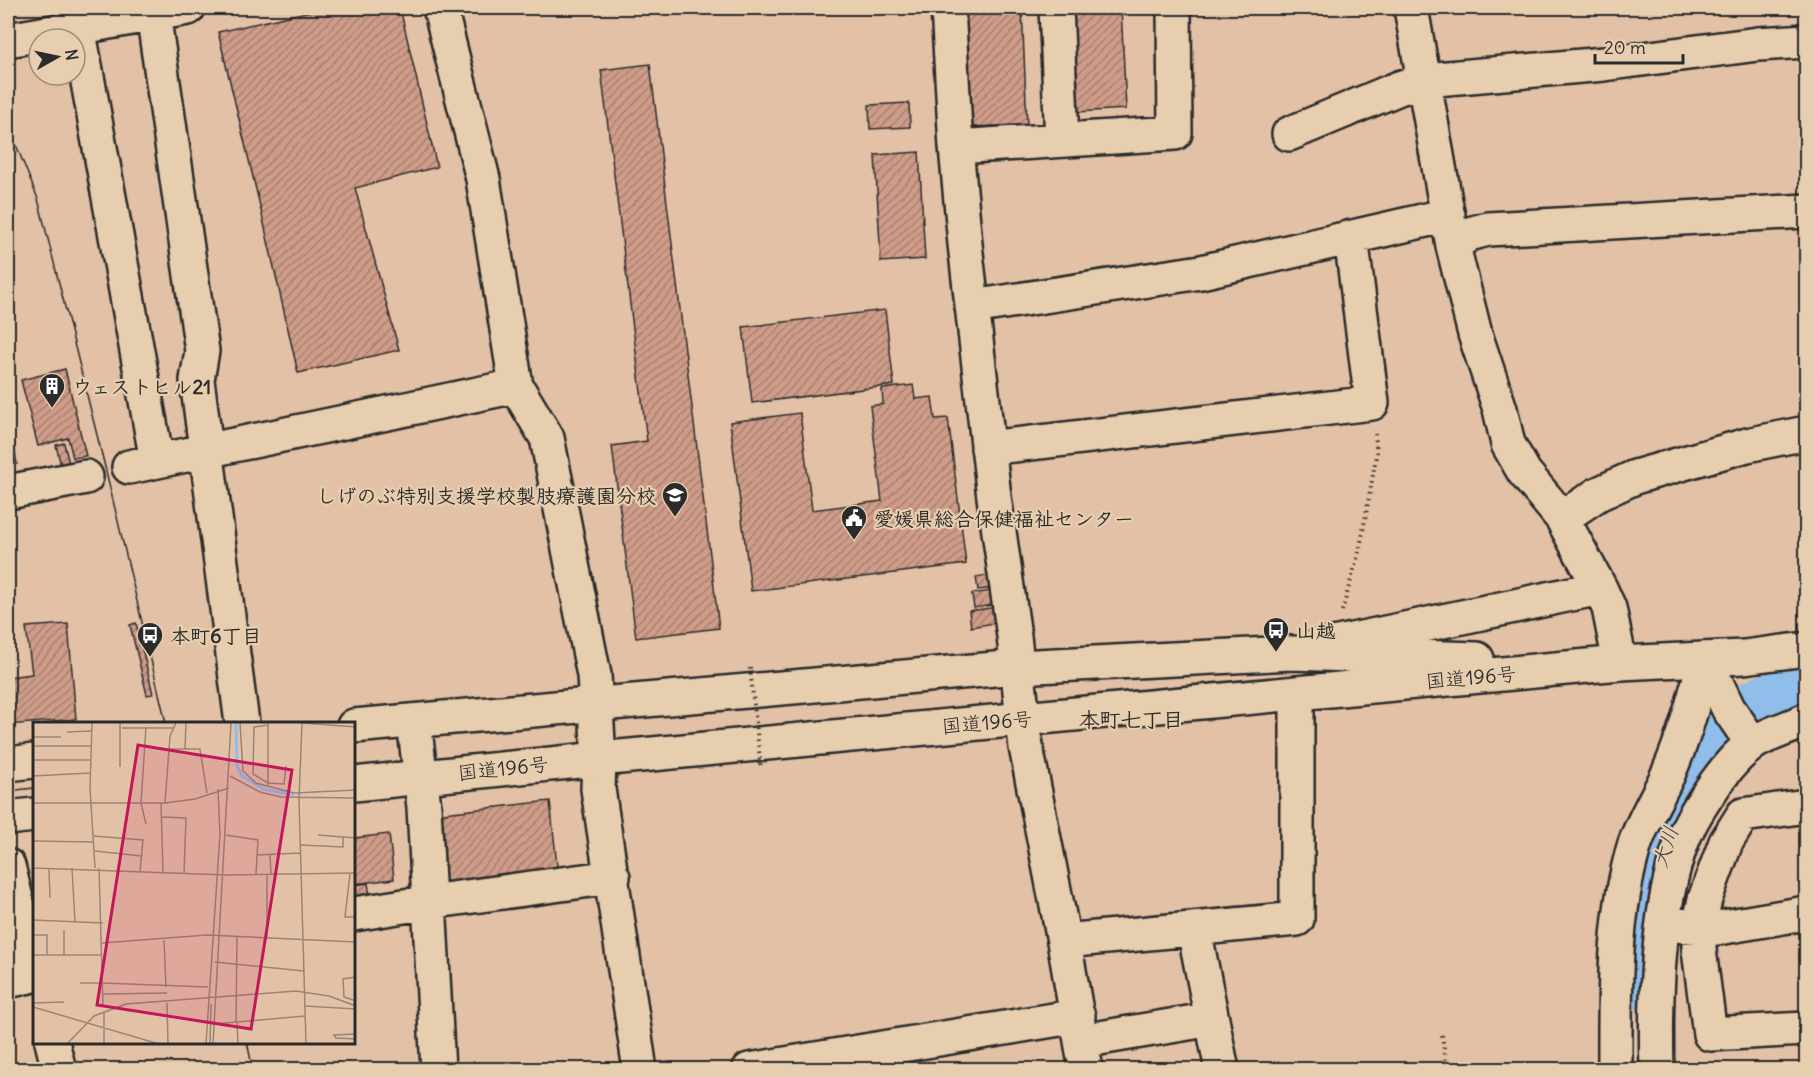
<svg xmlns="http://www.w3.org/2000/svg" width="1814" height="1077" font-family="Delius,'Klee One',sans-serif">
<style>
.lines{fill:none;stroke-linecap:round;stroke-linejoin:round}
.river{stroke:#90bdea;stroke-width:54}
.building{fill:url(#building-hatch);stroke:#2b2b2b;stroke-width:1.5}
.minor-casing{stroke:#2b2b2b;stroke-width:38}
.trunk-casing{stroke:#2b2b2b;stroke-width:38}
.path{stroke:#2b2b2b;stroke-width:4;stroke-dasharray:1.5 4.5;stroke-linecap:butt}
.minor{stroke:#e7ceaf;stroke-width:33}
.trunk{stroke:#e7ceaf;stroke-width:33}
.tram{stroke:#2b2b2b;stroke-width:1.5}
.path-bridge{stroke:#2b2b2b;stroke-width:4;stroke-dasharray:1.5 4.5;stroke-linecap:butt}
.labels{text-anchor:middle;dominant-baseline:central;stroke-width:4.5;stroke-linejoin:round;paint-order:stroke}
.poi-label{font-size:20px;font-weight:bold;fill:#2b2b2b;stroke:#e7ceaf;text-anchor:start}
.street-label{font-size:20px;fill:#2b2b2b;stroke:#e7ceaf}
.neighbourhood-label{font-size:21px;font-weight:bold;fill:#2b2b2b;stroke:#e7ceaf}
.water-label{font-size:21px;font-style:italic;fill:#3a4148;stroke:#e7ceaf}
.inset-river{fill:none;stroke:#90bdea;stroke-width:3}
.inset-road{fill:none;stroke:#998575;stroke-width:1.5}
.view{fill:#c2185b;fill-opacity:0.15;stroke:#c2185b;stroke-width:3}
.inset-edge{fill:none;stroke:#2b2b2b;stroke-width:3}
</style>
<defs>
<pattern id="building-hatch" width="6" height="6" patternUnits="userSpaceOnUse" patternTransform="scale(1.5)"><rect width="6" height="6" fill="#cf9c8a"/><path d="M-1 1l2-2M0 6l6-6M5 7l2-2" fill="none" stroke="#a87f71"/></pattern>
</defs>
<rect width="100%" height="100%" fill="#e3c1a6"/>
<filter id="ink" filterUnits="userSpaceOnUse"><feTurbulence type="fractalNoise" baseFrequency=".0167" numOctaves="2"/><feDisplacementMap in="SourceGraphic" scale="12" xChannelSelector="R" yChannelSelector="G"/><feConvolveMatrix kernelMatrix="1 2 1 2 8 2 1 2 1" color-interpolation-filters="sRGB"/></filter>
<g filter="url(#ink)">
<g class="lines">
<!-- river -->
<path class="river" d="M1644 983 1649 905 1663 842 1685 793 1714 743 1752 708 1779 696 1806 689"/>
</g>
<!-- building -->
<path class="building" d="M324 8H400L437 167 355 188 399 350 298 373 260 206 218 32Z
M962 8H1022L1027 125 968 127Z
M1071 8H1121L1126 109 1077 112Z
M650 64 719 628 636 638 612 446 647 441 601 70Z
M909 103 910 127 870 129 869 105Z
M919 152 925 259 881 262 875 155Z
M885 310 894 385 752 403 743 327Z
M65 369 86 456 73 458 68 438 38 446 21 380Z
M913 385 915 399 932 397 935 419 948 418 966 564 751 591 730 422 800 413 812 510 882 501 870 406 883 404 882 389Z
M8 409 17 464 8 466Z
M64 443 70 468 62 470 56 445Z
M994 574 996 588 978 590 976 577Z
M996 590 999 604 974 608 972 594Z
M999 607 1001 622 971 627 969 611Z
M136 623 153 694 147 695 130 625Z
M68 624 76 719 8 725V677L32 674 26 627Z
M550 801 558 875 443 888 435 814Z
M389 834 394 879 354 884V838Z
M368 883 371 904 354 906V885Z"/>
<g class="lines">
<!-- minor casing -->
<g class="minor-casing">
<path id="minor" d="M440 8 483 179 516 386 547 438 594 675 599 759 598 789 640 1070
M948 8 956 147 965 244 994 497 1014 636 1026 747 1064 941 1086 1070
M1056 8 1062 140
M1411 8 1453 246 1475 334 1500 409 1508 444 1524 472 1562 518 1600 588 1609 608 1620 663
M153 13 202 351 197 380 242 723
M78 27 157 461
M8 40 188 8
M1289 134 1399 88 1425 80 1604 64 1758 44 1806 41
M956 147 1175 133 1174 8
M1453 246 1469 234 1488 229 1806 211
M972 307 1201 272 1448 215
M988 448 1372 403 1351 237
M129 467 516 386
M8 492 86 477
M1562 518 1598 494 1635 477 1747 445 1806 433
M1314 648 1600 588
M1705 659 1728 708 1752 743
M414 721 424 807 438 1070
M1806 806 1743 815 1726 842 1705 899 1699 927V950L1710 1034 1806 1029
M8 866 34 972
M354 914 429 902 613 877
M1676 925 1718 928 1806 913
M1194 929 1222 1070
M1064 941 1297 919V693
M8 981 34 975
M1082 1041 1212 1019
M52 1042 59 1070
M749 1070 1078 1016
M1615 1070C1615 996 1613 918 1634 847 1642 821 1658 797 1669 772 1685 735 1695 697 1705 659
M1657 1070C1655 999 1657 905 1683 839 1691 819 1703 801 1715 784 1725 770 1738 754 1752 744 1764 735 1792 727 1806 720"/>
</g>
<!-- trunk casing -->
<g class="trunk-casing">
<path id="trunk" d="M354 726 1017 667 1291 653 1477 659
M8 764 34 761
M354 784 599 759 1297 693 1620 663 1744 657 1806 649
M8 818 34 815"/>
</g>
<!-- path -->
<path class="path" d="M1342 611 1360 548 1377 452 1375 434
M1442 1035 1447 1070"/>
<!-- minor -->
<use href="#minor" class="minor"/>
<!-- trunk -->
<use href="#trunk" class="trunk"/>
<!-- tram -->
<path class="tram" d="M8 125 38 199 106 471 166 723
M8 791 34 788
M247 1042 253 1070"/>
<!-- path-bridge -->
<path class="path-bridge" d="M750 668 761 769"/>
</g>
</g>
<!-- icons -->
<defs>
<g id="building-pin" transform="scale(1.35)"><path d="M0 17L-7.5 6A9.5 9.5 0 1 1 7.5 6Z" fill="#2b2b2b" stroke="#e7ceaf"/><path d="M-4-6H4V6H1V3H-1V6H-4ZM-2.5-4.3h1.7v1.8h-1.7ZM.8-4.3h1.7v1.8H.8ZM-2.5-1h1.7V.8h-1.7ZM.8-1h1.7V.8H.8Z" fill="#fff"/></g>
<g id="school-pin" transform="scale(1.35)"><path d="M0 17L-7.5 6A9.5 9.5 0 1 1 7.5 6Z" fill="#2b2b2b" stroke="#e7ceaf"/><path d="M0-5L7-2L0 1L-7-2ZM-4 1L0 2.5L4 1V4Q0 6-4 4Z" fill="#fff"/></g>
<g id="civic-pin" transform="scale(1.35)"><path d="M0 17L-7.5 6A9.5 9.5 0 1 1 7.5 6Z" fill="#2b2b2b" stroke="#e7ceaf"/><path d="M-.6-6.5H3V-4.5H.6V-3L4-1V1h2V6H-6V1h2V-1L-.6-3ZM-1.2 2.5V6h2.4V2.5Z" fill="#fff"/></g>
<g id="bus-pin" transform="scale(1.35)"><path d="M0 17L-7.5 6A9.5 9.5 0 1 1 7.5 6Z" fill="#2b2b2b" stroke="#e7ceaf"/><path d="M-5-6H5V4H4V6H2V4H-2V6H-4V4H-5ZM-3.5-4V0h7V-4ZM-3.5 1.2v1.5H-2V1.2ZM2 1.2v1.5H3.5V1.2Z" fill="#fff"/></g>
</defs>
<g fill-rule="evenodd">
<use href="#building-pin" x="52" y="386"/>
<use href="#school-pin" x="675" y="495"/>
<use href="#civic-pin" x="854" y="518"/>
<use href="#bus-pin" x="1276" y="630"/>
<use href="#bus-pin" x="150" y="635"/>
</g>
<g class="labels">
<!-- poi labels -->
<g class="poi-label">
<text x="72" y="386">ウェストヒル21</text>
<text x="656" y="495" text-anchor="end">しげのぶ特別支援学校製肢療護園分校</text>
<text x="874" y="518">愛媛県総合保健福祉センター</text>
<text x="1296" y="630">山越</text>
<text x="170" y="635">本町6丁目</text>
</g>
<!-- street labels -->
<g class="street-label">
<text transform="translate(1471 677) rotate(-5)">国道196号</text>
<text transform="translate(987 722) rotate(-5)">国道196号</text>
<text transform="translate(503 768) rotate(-6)">国道196号</text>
</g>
<!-- neighbourhood labels -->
<g class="neighbourhood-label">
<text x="1131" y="719">本町七丁目</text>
</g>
<!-- water labels -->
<g class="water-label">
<text transform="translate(1665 847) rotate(-72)">大川</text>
</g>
</g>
<!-- overview -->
<g transform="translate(33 722)">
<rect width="322" height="322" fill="#e3c1a6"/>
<path class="inset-river" d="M203 1 204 44 209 54 231 67 261 73"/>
<path class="inset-road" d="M59 1 57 66 62 146M87 1V45M207 1 210 49 223 61 261 71 323 68M269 1 266 78 273 322M270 1 323 5M235 3 221 5 220 52 235 61 251 62 253 44M89 6H140M34 10 58 9M0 15H28M0 24H58M135 27H167L174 71M152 27 153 1M0 38H57M0 54 57 51M197 54 227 70 248 75 323 76M235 63V1M185 67 187 113M0 81H132L162 77 196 66M128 81 130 151M132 81 137 14 143 1M129 95 153 96 151 152M113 102 108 81 113 5M193 113 225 118 223 152M285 113 323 116M61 114 110 118 107 149M0 119 61 120M268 123 310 125V115M62 129 108 134M224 133 268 131M237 133 238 152M0 146 194 153 323 151M16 146 17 176M39 146 42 200M66 146 70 285M234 152V216M317 152 312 195H323M0 198 70 201M31 208V233M0 213H14V232M131 218 133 265M69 221 174 213 323 220M0 233H69M182 240 271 249M323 255 310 257 311 275 323 279M47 261H69M69 261 175 265M70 272 134 271M0 281 31 280M134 281 135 322M272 284 323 287M0 285 126 322M71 291V322M203 300 204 215M204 300 205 322M181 302 272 294M323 312 301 313 303 316 323 317M34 322 61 294 93 282 263 269 296 274 323 284M173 322 187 112M177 322 178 282M180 322 198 1"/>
<path class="view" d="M105 23 259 48 218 307 64 283Z"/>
<rect width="322" height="322" class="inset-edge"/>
</g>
<!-- margin -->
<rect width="1814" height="1077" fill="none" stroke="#e7ceaf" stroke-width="30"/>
<rect x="15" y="15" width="1784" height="1047" fill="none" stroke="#2b2b2b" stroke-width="2" filter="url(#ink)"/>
<!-- north arrow -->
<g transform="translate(57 57) rotate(81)"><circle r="28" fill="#e7ceaf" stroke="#9c8d7a" stroke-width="1.5"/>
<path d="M0-4.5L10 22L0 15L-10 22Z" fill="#2b2b2b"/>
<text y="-9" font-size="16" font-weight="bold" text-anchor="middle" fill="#2b2b2b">N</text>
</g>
<!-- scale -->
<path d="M1595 54v9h88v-9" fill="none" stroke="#2b2b2b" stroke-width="3"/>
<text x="1604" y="54" font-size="18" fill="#2b2b2b" stroke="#e7ceaf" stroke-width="4.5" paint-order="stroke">20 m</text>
</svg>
